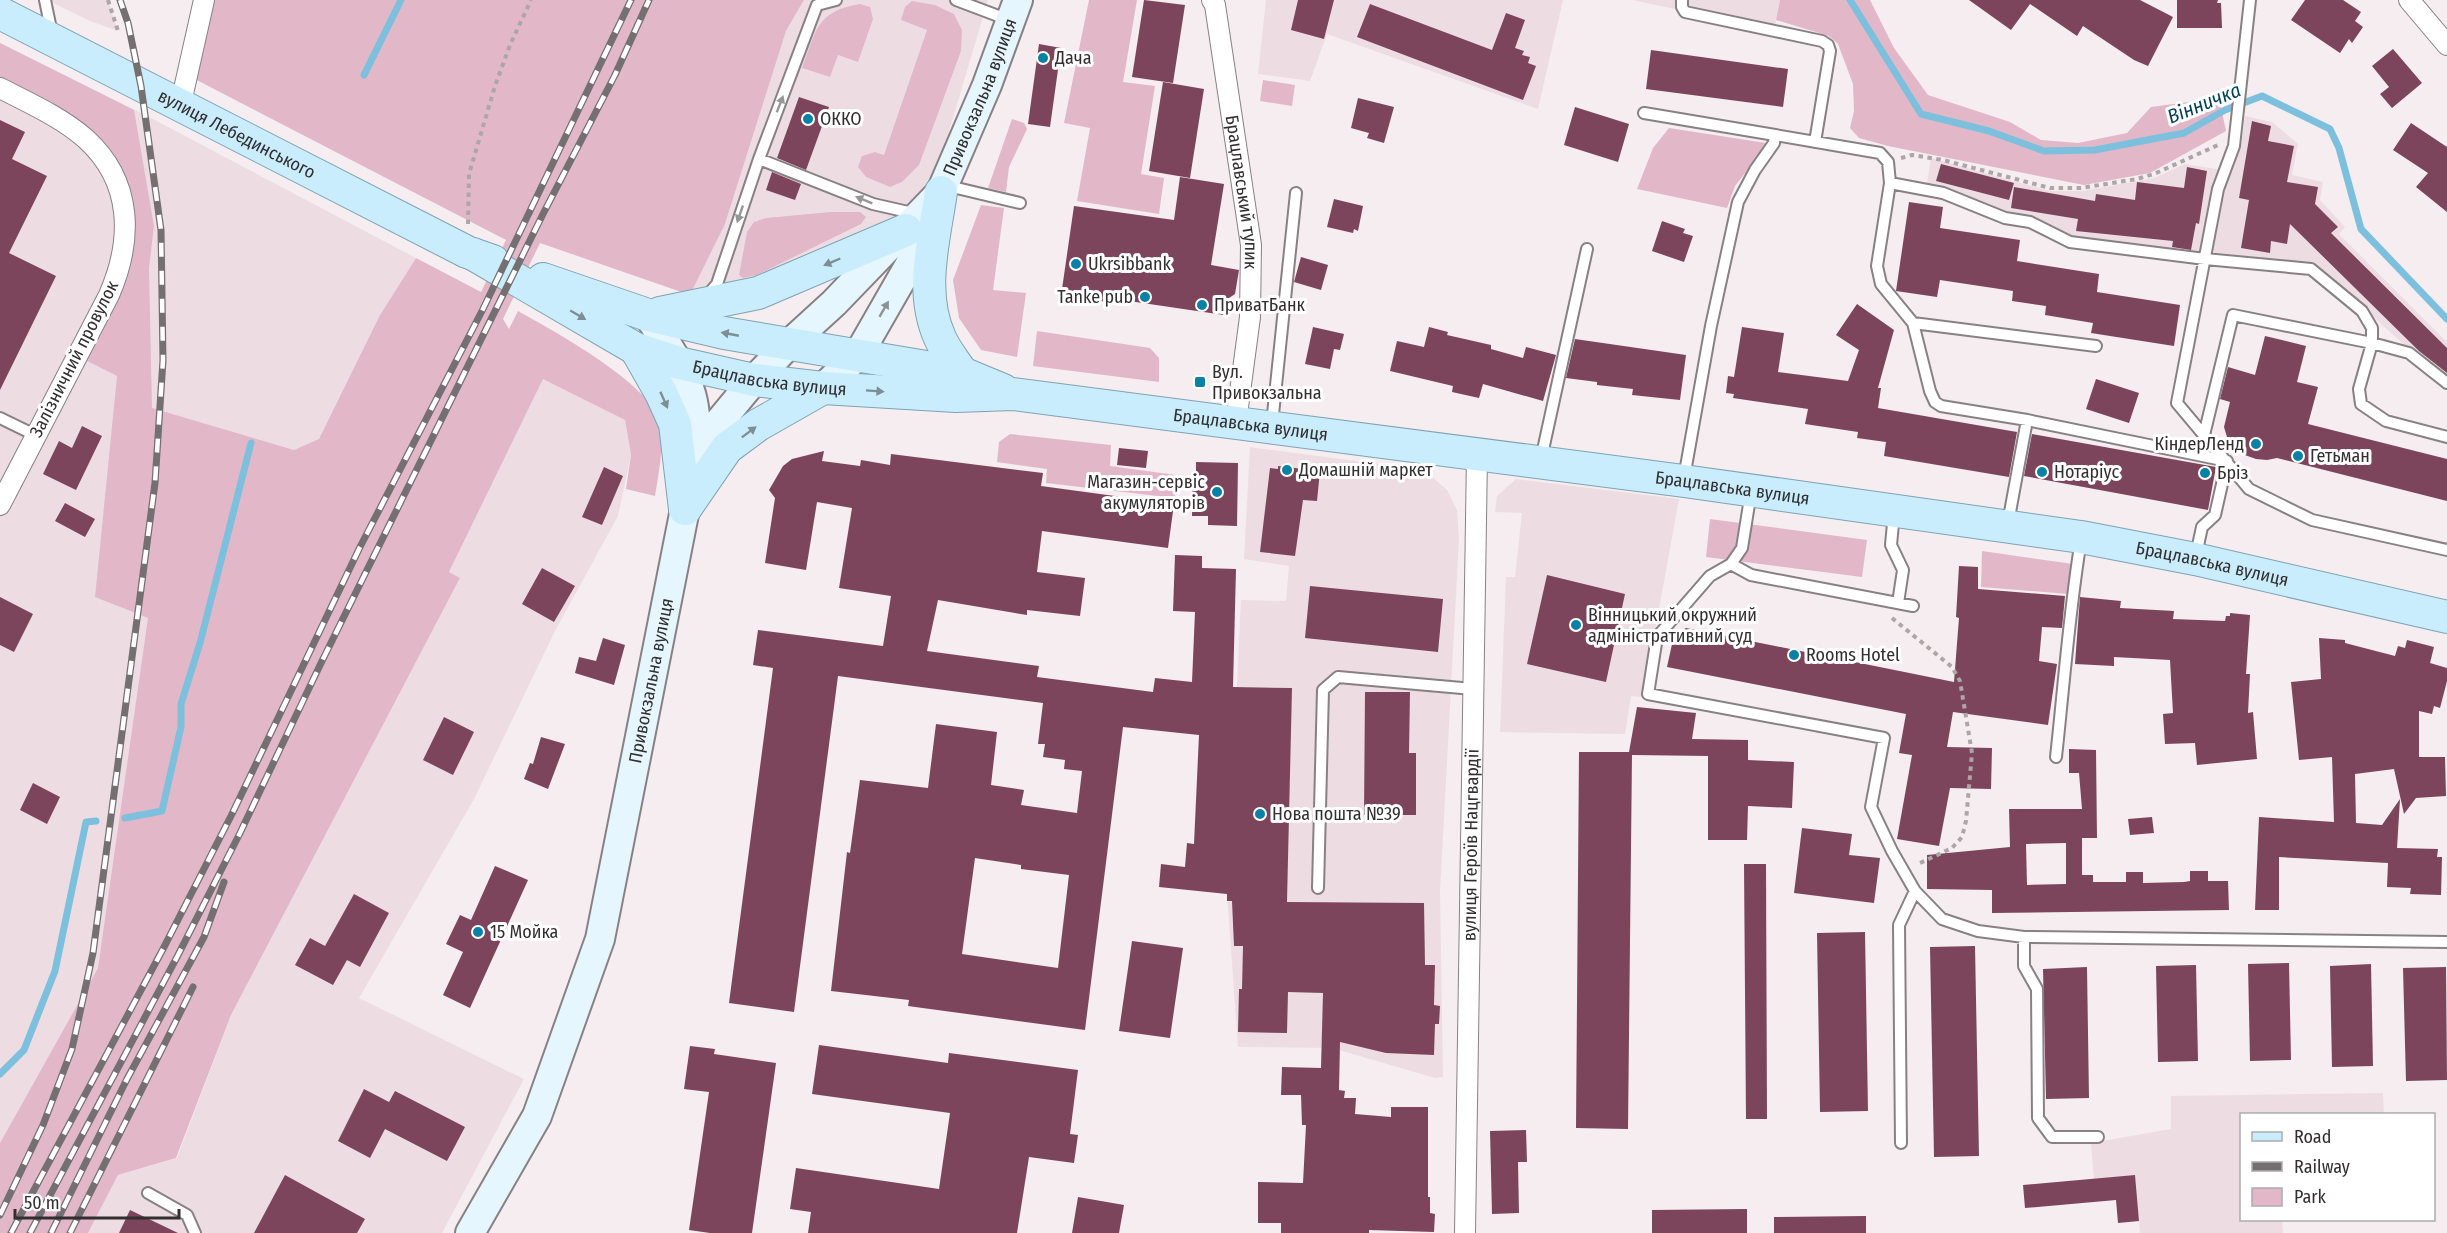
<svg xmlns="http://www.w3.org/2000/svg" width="2447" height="1233" font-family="'Fira Sans Condensed',sans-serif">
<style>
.built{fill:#eddde3}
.green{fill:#e2b8c8}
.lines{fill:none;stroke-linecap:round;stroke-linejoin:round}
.stream{stroke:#7dc0dd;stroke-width:7}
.building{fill:#7c455c;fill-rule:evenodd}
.lane-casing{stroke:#888183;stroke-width:14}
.street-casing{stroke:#888183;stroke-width:22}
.secondary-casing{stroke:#888183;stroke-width:32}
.primary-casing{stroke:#7ea3b4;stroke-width:34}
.path{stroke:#aca6a7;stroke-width:4;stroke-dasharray:4.5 4.5;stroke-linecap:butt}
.lane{stroke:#fff;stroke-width:10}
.street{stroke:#fff;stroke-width:20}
.secondary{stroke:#e5f6fe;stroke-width:28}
.primary{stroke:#caedfd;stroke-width:32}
.rail-casing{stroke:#746f71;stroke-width:7}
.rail{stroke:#fff;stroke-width:4.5;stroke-dasharray:14;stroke-linecap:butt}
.oneway{fill:#989798}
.oneway2{fill:#7e8e96}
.oneway3{fill:#8c9297}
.poi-dot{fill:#0881a7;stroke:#fff;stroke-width:2}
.labels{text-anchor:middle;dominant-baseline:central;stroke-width:6;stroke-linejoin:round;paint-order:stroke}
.poi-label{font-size:18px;fill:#322f30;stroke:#fff;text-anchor:start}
.street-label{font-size:18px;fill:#322f30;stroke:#fff}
.water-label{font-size:20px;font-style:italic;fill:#013f53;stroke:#fff}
</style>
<rect width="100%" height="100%" fill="#f5edef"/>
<!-- built -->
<path class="built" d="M47 0H108L118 31 90 21Z
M804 0H988L936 175 899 221 756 284 690 295 725 224 786 31Z
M1266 0H1563L1538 109 1327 34 1310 81 1258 74Z
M1632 0H1780L1774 30Z
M0 43 153 119 416 258 380 315 318 577 0 1143Z
M2245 116 2272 122 2298 144 2292 175 2323 182 2320 200 2345 227 2339 234 2447 342V383L2313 263 2199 254 2071 236 2031 216 2006 211 1948 188 1927 183 1931 158 2049 191H2082L2132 182 2154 178 2185 164 2229 171 2241 147Z
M543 378 625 420 631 455 618 516 555 631 474 799 359 998 524 1079 442 1233H88L118 1175 177 1158 231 1015 460 578 449 572Z
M1250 447 1424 470 1447 490 1457 510 1459 539 1440 892 1443 1077 1435 1078 1332 1048 1238 1047 1227 894 1241 600 1286 601 1289 566 1244 559Z
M1516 479 1679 499 1643 697 1631 696 1625 734 1500 732 1506 577H1515L1522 513 1495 512 1497 496Z
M2383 1093 2384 1114H2242V1220H2282L2283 1233H2140L2135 1175 2094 1179 2091 1143 2171 1129V1096Z"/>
<!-- green -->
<path class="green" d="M204 0H804L786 31 725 224 690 295 540 243 503 319 509 329 518 311C552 330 652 384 660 423 664 447 659 472 655 496L626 489 631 455 625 420 543 379 449 572 460 578 231 1015 176 1158 118 1175 88 1233H0V1143L98 968 148 618 95 597 117 376 77 356 121 266 110 168 0 88V43L134 110 154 226 149 268 152 408 294 450 319 439 380 315 416 258 481 292 506 240 187 75Z
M1089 0H1137L1123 82 1155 86 1141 174 1164 178 1159 214 1077 201 1090 128 1064 123Z
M1780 0H1870L1894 48 1928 95 2010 122 2041 140 2078 143 2127 133 2151 107 2219 98 2226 131 2150 173 2084 185 1888 146 1859 138 1850 128 1854 111 1853 84 1838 44 1829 36 1776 20Z
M912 1 935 5 954 14 962 30 961 51 919 165 902 182 890 187 866 177 858 167 862 156 875 152 884 155 927 30 901 20 905 7Z
M860 4 870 7 873 19 858 62 838 55 830 77 802 68C816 31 816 11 860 4Z
M1263 80 1295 85 1292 106 1260 101Z
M1012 119 1024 123 1027 129 1009 167 1006 192 988 188Z
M1669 128 1766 143 1765 148 1735 186 1727 208 1637 189 1653 148Z
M981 205 1004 208 993 290 1026 293 1017 357 981 350 959 318 953 280Z
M831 212H860L866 217 861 224 757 275 743 278 739 275 747 232 754 222 766 218Z
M1037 331 1150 348 1159 358V382L1033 366Z
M1010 434 1111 445 1110 466 1176 475 1175 498 1046 483 1047 469 997 462 999 442Z
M1710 519 1867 540 1862 577 1706 557Z
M1982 551 2073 564 2068 594 1981 587Z"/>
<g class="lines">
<!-- stream -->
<path class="stream" d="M1850 0 1921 114 1989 131 2044 151 2095 150 2184 133 2225 110 2262 96 2330 129 2339 148 2361 229 2447 319
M364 75 401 0
M125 818 162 811 181 727V704L200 643 251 443
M0 1074 24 1050 55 971 86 822 96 821"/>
</g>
<!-- building -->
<path class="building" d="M1144 0 1185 5 1173 83 1132 77Z
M1298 0H1334L1324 39 1291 30Z
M1969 0H2140L2173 17 2148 66 2134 60 2083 26 2077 36 2030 4 2011 30Z
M2177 0H2218L2217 3H2221L2222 28H2177Z
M2305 0H2343L2361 12 2355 21 2363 27 2352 43 2349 39 2340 53 2291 20Z
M1370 4 1492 50 1506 13 1525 20 1515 48 1524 51 1522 55 1530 57 1528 63 1536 66 1523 100 1357 37Z
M1039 44 1061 48 1050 127 1028 124Z
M2393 49 2422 83 2392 108 2380 94 2389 87 2372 66Z
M1651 50 1788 69 1783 107 1646 89Z
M1163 82 1204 89 1190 178 1149 171Z
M799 97 829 107 806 170 777 158Z
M1358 98 1394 107 1384 143 1367 138 1369 133 1351 128Z
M1575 107 1629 124 1618 162 1564 145Z
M0 120 25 132 12 159 47 176 9 253 56 276 0 390Z
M2252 121 2271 126 2268 141 2294 146 2287 182 2318 187 2315 204 2338 227 2331 233 2447 348V373L2419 351 2290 224 2287 244 2271 241 2270 253 2241 248 2249 200 2239 198Z
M2411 123 2447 147V212L2416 187 2428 173 2393 150Z
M1941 164 2014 183 2009 200 1936 181Z
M2187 167 2207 171 2199 224 2196 223 2191 250 2172 247 2173 241 2076 231 2078 219 2011 208 2014 187 2095 201 2096 194 2135 200 2137 182 2184 188Z
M772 172 801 184 795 200 766 190Z
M1180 177 1224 184 1211 265 1239 270 1235 294 1226 300 1224 315 1129 301 1124 304 1061 296 1074 206 1174 220Z
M1334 199 1363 206 1358 231 1354 229 1353 233 1327 227Z
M1909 202 1943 207 1940 228 2020 240 2017 261 2099 274 2097 292 2180 305 2174 346 2091 333 2093 323 2045 315 2046 306 2012 301 2013 291 1940 280 1937 297 1896 291Z
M1662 221 1685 229 1683 233 1693 236 1684 262 1652 251Z
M1301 257 1328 265 1321 290 1294 282Z
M1857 304 1894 330 1878 388H1881L1878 408 2017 432 2009 477 1884 456 1886 442 1857 438 1858 432 1805 424 1808 409 1733 398 1734 394 1726 393 1728 376 1734 377 1742 327 1784 333 1778 372 1848 381 1859 350 1836 335Z
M1313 327 1344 334 1340 350 1334 349 1330 369 1305 364Z
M1429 327 1448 332 1447 335 1491 345V349L1523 358 1526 347 1556 355 1543 401 1483 384 1479 398 1452 392 1453 386 1390 371 1397 341 1424 347Z
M2265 336 2306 346 2297 382 2318 387 2308 424 2447 459V501L2277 458 2267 460 2256 459 2242 454 2227 437 2224 427 2230 402 2220 399 2228 367 2255 375Z
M1575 339 1686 355 1680 400 1632 395 1633 389 1597 385V382L1566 378Z
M2096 379 2139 393 2129 423 2086 409Z
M82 426 102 436 76 490 43 474 59 441 72 448Z
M2032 434 2216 467 2208 510 2024 476Z
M1119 448 1148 451 1146 468 1117 465Z
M824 451 822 461 860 466 861 460 890 465 891 454 1043 473 1041 486 1174 504 1168 548 1042 531 1037 572 1085 578 1080 616 1027 610V615L938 600 927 651 1039 666 1037 677 1153 692 1155 678 1192 682 1195 612 1173 611 1175 555 1202 556V568L1236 569 1233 687 1292 688 1287 902 1424 903 1425 965H1435L1434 1005 1440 1006 1439 1024H1435L1434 1055 1386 1053 1340 1042 1339 1090 1345 1091 1344 1098H1356L1355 1114 1391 1117V1107H1428V1197H1430V1213L1435 1214 1434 1232 1369 1230V1233H1281V1223H1258V1182L1303 1183 1306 1125H1302L1301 1095H1281L1282 1067 1321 1068 1323 993 1288 992 1287 1033 1238 1032 1239 989H1242L1243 946H1234L1232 901H1227V894L1159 887 1161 864 1185 867 1187 843 1194 844 1199 735 1123 727 1085 1030 908 1006 909 1000 831 991 847 852 850 853 860 780 928 788 936 724 997 732 991 785 1024 790 1021 805 1077 813 1082 771 1064 769 1065 760 1043 757 1045 744H1038L1043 703 838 676 794 1012 729 1003 773 668 753 665 758 630 883 646 891 596 839 588 852 508 817 502 806 570 765 563 775 498 769 490 783 466 792 459ZM975 858 1021 865V869L1069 875 1058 968 962 954Z
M1196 462 1238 463 1237 526 1208 525V516H1192L1193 472H1196Z
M1278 466 1320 471 1317 501 1303 500 1295 556 1260 552 1270 468 1278 469Z
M604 467 623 476 602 525 582 517Z
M65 503 95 519 85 537 55 521Z
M1959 566 1978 567V589L2065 596 2062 628 2042 627 2039 661 2057 664 2048 725 1953 712 1947 747 1992 748 1991 789 1950 788 1939 846 1897 839 1912 755 1899 753 1906 714 1667 667 1674 635 1686 628 1954 682 1959 618 1956 617Z
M542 568 575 586 554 622 522 604Z
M1547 575 1625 594 1606 682 1527 664Z
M1310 586 1443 599 1438 652 1305 638Z
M0 597 33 614 14 652 0 645Z
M2080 597 2121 601 2120 608 2174 611 2173 619 2225 621 2226 616H2230V613L2250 615 2246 674H2250L2248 713 2253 712 2257 759 2197 765 2195 743 2165 744 2163 714 2173 713 2170 660 2114 657V666L2075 664Z
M603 638 625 645 614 685 575 673 579 657 596 661Z
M2319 638 2345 640V643L2395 656 2398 646 2405 648 2407 640 2434 647 2430 663 2447 668V681L2440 708 2434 706 2432 714 2419 711V757H2445L2446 796 2416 798 2404 814 2394 769 2355 774 2356 823 2382 825 2400 799 2397 848 2438 849 2437 857H2442L2441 895 2410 894 2411 888 2387 887 2388 863 2279 857V910H2255L2259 817 2334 822 2332 757 2299 760 2291 682 2321 679Z
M1365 692H1410L1409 753H1416V815H1364Z
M1637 707 1696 713 1692 739 1748 740V760L1794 762 1792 808 1748 806 1747 840H1708V756L1632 755 1628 1129 1576 1128 1579 752H1629Z
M444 717 474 732 453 775 423 760Z
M541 737 565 744 548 789 524 779 530 763 533 764Z
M2069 749 2096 750 2097 838H2082V875H2093V882H2126V872H2143V883L2184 882 2190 881V871H2208V881H2228L2229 910 1992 913V890L1927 889V855L2010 847 2009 809H2082L2079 773H2069ZM2066 843V884L2027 885 2026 844Z
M33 783 60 797 47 824 20 810Z
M2152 817 2154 833 2130 835 2128 819Z
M1802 828 1852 834 1849 855 1880 858 1874 903 1794 893Z
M1744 864H1766L1767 1119H1746Z
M495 866 528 880 470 1008 443 995 463 952 446 944 460 915 471 920Z
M354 894 389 913 360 967 347 960 333 985 295 965 310 938 325 946Z
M1865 932 1868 1111 1820 1112 1817 933Z
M1132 941 1183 948 1170 1038 1119 1031Z
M1975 946 1979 1156 1934 1157 1930 947Z
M2289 963 2291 1060 2250 1061 2248 964Z
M2371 964 2373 1066 2332 1067 2330 966Z
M2196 965 2198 1061 2158 1062 2156 966Z
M2087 967 2089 1098 2046 1099 2043 969Z
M2446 967 2447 1080 2406 1081 2403 968Z
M819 1045 948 1063 949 1053 1078 1070 1070 1134 1078 1135 1074 1163 1029 1157 1017 1233H808L811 1212 790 1209 796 1168 939 1189 950 1113 812 1094Z
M690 1046 715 1049 714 1054 776 1063 752 1233H710L689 1230 709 1092 684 1089Z
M364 1089 389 1102 395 1091 465 1127 447 1161 385 1129 370 1158 338 1141Z
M1526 1130 1527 1162H1518L1519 1213 1492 1214 1490 1131Z
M285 1175 365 1219 357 1233H254Z
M2135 1175 2139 1221 2118 1223 2116 1200 2025 1208 2023 1185Z
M1078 1197 1124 1205 1119 1233H1072Z
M1747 1209V1233H1652V1210Z
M130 1210 178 1233H119Z
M1866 1216V1233H1774V1217Z"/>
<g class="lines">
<!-- lane casing -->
<g class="lane-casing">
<path id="lane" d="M45 0 52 34
M956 0 1009 20
M1682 0V7L1685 12 1822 41 1828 45 1830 51 1815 142
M2250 0 2234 146 2218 189 2177 403 2249 489 2312 520 2447 550
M1644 113 1775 135 1774 143 1755 170 1738 202 1711 326 1684 478
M1775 135 1880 153 1888 162 1890 183
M759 159 873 204 917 214
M944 185 1020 203
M707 296 717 284 759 159 817 5 836 0
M1913 323 1930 391 1935 402 1941 406 2027 420 2227 461
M2096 346 1913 323 1881 284 1877 266 1890 183 1943 193 2005 218 2030 222 2070 242 2205 259 2311 269 2362 311 2372 328V343L2359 389 2361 404 2386 421 2447 437
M0 418 35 435
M1272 424 1296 193
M2204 435 2233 315 2372 343 2409 353 2447 383
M1541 459 1587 249
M1751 492 1742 548 1731 564 1710 576 1657 637 1648 694 1884 738 1871 807 1892 851 1915 891 1942 919 1978 931 2024 937 2447 942
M1894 513 1891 545 1903 570 1898 603
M2008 523 2027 420
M2196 555 2202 527 2215 515 2227 462
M1731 564 1751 575 1913 606
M2056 757C2064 685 2069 612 2081 540
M1318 888 1323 690 1338 677 1473 689
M2024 937V966L2037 989 2038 1118 2052 1137H2098
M1901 1143 1899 925 1915 891
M148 1193 187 1215 195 1233"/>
</g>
<!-- street casing -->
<g class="street-casing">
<g id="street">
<path id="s1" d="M1212 0 1215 5 1251 245 1250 317 1236 422"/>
<path d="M2409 0 2447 45"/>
<path d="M0 88C29 103 61 117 86 139 133 182 133 240 109 295L0 505"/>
<path d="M180 107 204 0"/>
<path id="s2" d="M1465 1233 1477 455"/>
</g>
</g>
<!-- secondary casing -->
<g class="secondary-casing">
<g id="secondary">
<path d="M648 315C669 348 697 384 695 425 695 437 692 450 691 462"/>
<path id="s3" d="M823 388 858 355 909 266 987 85 1018 0"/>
<path id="s4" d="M470 1233 537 1116 600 939 685 509 715 427 754 380 788 345 834 303 941 192"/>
</g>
</g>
<!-- primary casing -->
<g class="primary-casing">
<g id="primary">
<path id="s5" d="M0 13 467 252 493 261"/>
<path d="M941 192C934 240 919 292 940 338 945 350 955 362 962 373"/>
<path id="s6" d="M473 254 636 349 679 363 754 380 823 388 956 396 1013 394 1684 481 2081 537 2195 559 2447 617"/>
<path d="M543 279 648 315 724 333 962 373 1003 390"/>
<path d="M660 313 758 293 906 230"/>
<path d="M636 349 661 393 675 424 685 509"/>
<path d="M685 509 727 448 758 425 823 388"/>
</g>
</g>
<!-- path -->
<path class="path" d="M108 0 118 31
M1901 158 1912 155 1943 160 2050 188H2081L2137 179 2154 174 2218 145
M468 224 469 174 495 86 510 45 531 0
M1892 618 1952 667 1960 681 1972 753 1966 821 1962 837 1952 848 1918 864"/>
<!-- lane -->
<use href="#lane" class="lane"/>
<!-- street -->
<use href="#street" class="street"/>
<!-- secondary -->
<use href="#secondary" class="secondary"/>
<!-- primary -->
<use href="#primary" class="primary"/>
<!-- rail casing -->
<g class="rail-casing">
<path id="rail" d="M0 1215 43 1125 72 1049 93 953 155 483 163 360 161 230 141 86 128 23 120 0
M11 1233 163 949 232 814 360 547 483 309 631 0
M30 1233 177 957 240 833 322 661 544 212 615 75 649 0
M51 1233 127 1079 204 937 224 882
M70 1233 193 987"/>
</g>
<!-- rail -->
<use href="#rail" class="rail"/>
</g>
<!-- one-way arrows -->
<defs><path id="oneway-solid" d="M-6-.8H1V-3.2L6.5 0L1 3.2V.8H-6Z" transform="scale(1.5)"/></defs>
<g class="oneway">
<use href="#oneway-solid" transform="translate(780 104) rotate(-69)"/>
<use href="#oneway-solid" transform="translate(864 200) rotate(-158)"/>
<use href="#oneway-solid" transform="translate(740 214) rotate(109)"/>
</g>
<g class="oneway2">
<use href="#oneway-solid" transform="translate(832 262) rotate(157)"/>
<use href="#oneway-solid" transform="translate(578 315) rotate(30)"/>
<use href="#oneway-solid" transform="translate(730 334) rotate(-169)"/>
<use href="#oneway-solid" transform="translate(875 391) rotate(4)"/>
<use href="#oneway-solid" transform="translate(664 400) rotate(66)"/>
<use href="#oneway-solid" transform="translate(749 432) rotate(-37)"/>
</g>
<use class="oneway3" href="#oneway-solid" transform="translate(884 309) rotate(-60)"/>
<!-- markers -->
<g class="poi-dot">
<circle cx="1043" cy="58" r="6"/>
<circle cx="808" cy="119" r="6"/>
<circle cx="1076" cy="264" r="6"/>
<circle cx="1145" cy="297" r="6"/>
<circle cx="1202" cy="305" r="6"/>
<rect x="1194" y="376" width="12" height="12" rx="3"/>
<circle cx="2256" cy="444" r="6"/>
<circle cx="2298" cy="456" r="6"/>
<circle cx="1287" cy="470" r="6"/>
<circle cx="2042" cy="472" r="6"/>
<circle cx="2205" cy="473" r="6"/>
<circle cx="1217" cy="492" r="6"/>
<circle cx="1576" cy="625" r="6"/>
<circle cx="1794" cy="655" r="6"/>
<circle cx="1260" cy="814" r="6"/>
<circle cx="478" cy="932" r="6"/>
</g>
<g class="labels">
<!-- poi labels -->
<g class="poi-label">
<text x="1055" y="58">Дача</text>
<text x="820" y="119">ОККО</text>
<text x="1088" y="264">Ukrsibbank</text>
<text x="1133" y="297" text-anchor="end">Tanke pub</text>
<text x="1214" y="305">ПриватБанк</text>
<text x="1212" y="372">Вул.<tspan x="1212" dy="21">Привокзальна</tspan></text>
<text x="2244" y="444" text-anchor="end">КіндерЛенд</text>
<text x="2310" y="456">Гетьман</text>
<text x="1299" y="470">Домашній маркет</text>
<text x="2054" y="472">Нотаріус</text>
<text x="2217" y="473">Бріз</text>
<text x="1205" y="482" text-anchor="end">Магазин-сервіс<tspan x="1205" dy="21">акумуляторів</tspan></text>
<text x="1588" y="615">Вінницький окружний<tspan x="1588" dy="21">адміністративний суд</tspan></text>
<text x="1806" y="655">Rooms Hotel</text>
<text x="1272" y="814">Нова пошта №39</text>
<text x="490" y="932">15 Мойка</text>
</g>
<!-- street labels -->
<g class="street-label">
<text stroke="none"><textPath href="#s3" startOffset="334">Привокзальна вулиця</textPath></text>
<text stroke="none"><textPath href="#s5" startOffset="266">вулиця Лебединського</textPath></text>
<text stroke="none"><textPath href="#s1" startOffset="195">Брацлавський тупик</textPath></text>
<text transform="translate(74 359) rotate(-63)">Залізничний провулок</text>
<text stroke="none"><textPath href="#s6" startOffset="326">Брацлавська вулиця</textPath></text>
<text stroke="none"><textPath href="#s6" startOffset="810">Брацлавська вулиця</textPath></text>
<text stroke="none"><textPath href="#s6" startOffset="1296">Брацлавська вулиця</textPath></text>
<text stroke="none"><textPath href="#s6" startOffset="1782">Брацлавська вулиця</textPath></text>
<text stroke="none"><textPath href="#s4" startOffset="586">Привокзальна вулиця</textPath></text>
<text stroke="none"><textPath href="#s2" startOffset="388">вулиця Героїв Нацгвардії</textPath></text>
</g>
<!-- water labels -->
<g class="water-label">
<text transform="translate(2204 103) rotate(-22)">Вінничка</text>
</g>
</g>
<!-- legend -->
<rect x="2240" y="1113" width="195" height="108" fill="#ffffff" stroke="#adacac" stroke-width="1.5"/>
<rect x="2252" y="1132" width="30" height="9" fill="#caedfd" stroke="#adacac" stroke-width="1.5"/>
<text x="2294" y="1143" font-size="18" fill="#322f30">Road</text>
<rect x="2252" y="1162" width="30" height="9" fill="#746f71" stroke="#adacac" stroke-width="1.5"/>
<text x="2294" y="1173" font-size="18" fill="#322f30">Railway</text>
<rect x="2252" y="1188" width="30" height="18" fill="#e2b8c8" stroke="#adacac" stroke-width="1.5"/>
<text x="2294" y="1203" font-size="18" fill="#322f30">Park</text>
<!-- scale -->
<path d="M15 1209v9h164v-9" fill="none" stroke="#322f30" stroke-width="3"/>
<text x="24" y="1209" font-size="18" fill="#322f30" stroke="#ffffff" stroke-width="4.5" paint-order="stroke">50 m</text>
</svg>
